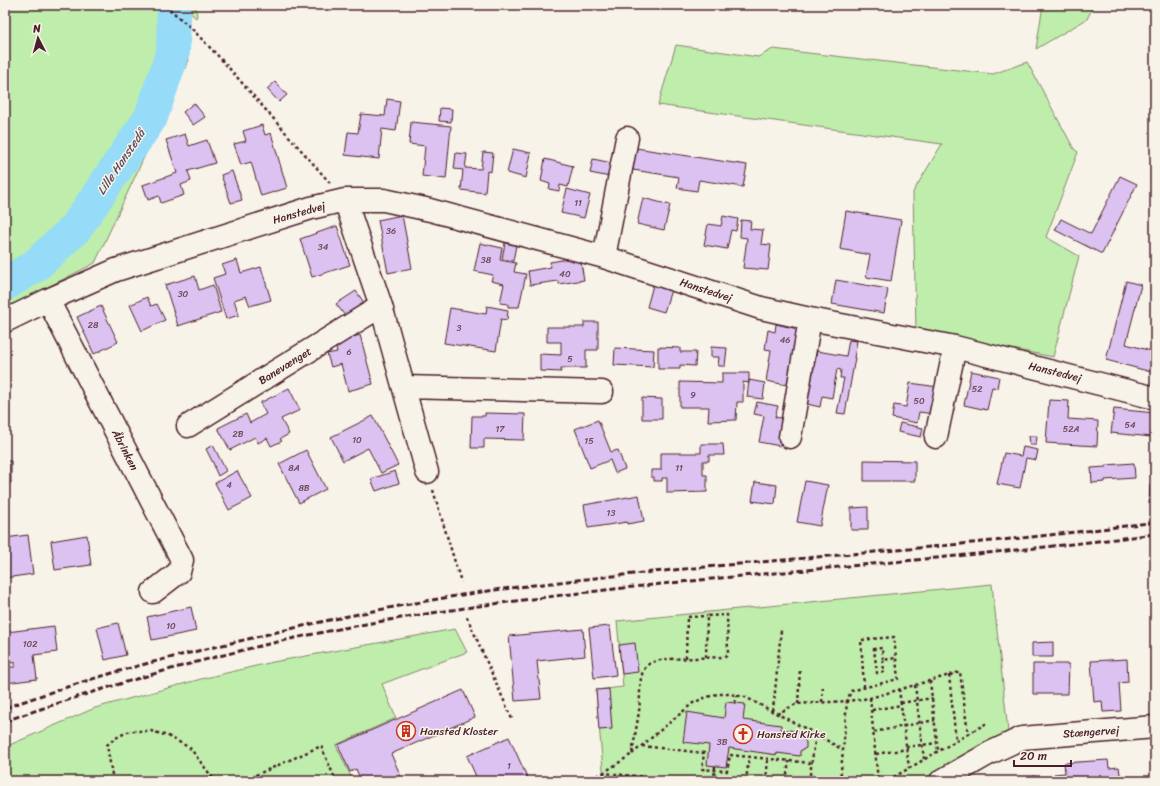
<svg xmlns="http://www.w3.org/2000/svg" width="1160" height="786" font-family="Sriracha,sans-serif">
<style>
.green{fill:#bfedab;stroke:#84866b}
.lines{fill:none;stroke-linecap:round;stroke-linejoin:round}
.river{stroke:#96dbf8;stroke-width:34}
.building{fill:#dcc2f1;stroke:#4a1f2b}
.minor-casing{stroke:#4a1f2b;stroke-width:25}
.path{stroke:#4a1f2b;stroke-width:2.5;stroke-dasharray:3 3;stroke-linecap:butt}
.minor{stroke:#f7f3e8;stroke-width:22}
.rail{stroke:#4a1f2b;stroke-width:3;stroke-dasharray:6 3;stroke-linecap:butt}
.labels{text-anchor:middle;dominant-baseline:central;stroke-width:3;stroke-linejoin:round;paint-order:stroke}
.number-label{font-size:9px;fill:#6e485c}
.street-label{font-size:11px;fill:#4a1f2b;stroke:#f7f3e8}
.poi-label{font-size:11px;fill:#4a1f2b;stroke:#f7f3e8;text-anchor:start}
.water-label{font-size:12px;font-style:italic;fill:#5d4e5e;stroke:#f7f3e8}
</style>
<rect width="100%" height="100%" fill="#f7f3e8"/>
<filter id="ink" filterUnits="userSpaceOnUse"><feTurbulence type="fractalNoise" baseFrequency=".025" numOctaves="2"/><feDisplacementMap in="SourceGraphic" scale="8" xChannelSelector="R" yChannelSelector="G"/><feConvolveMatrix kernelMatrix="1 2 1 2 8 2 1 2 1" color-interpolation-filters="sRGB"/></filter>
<g filter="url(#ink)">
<!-- green -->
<path class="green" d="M5 5H156L164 12 189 60 95 263 5 309Z
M181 5H195L197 15 196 18Z
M1043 5H1094L1087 19 1036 49Z
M676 45 758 57 773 49 993 74 1027 62 1074 149 1078 152 1046 237 1079 256 1053 357 916 330 913 192 942 144 658 105Z
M992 584 1008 731 919 781H604L596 690 623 687 617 621Z
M455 629 467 652 382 684 396 718 336 745 353 781H5V747L95 708 201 679 273 662Z"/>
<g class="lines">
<!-- river -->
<path class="river" d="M5 284 35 266 75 229 151 117 173 52 174 5"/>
</g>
<!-- building -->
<path class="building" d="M275 82 287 95 279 102 267 89Z
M387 99 400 101 396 131 382 129 379 159 345 155 348 132 358 133 361 114 385 116Z
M194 103 205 117 193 125 183 112Z
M440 108 452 109 451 122 439 121Z
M411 122 451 126 446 179 422 176 425 146 409 144Z
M262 125 265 135 271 133 287 188 261 196 251 162 241 165 234 144 246 141 243 131Z
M185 134 189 146 207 140 215 163 188 171 191 181 181 185 184 195 161 203 159 196 148 200 143 185 177 173 166 140Z
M636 148 747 165 743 187 699 180 697 191 677 188 679 177 633 170Z
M513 149 531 153 526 178 507 173Z
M483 152 493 153 491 172 487 171 485 193 461 190 463 170 454 169 456 153 467 154 465 168 481 169Z
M545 159 573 166 568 187 560 185 559 191 549 189 550 184 541 181Z
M593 159 612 163 610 177 590 173Z
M232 171 242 200 231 203 221 175Z
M1120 176 1137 184 1102 254 1055 230 1061 219 1091 234Z
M567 189 590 195 584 218 561 213Z
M643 198 670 205 664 230 637 224Z
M846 211 901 220 891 281 866 277 870 255 840 249Z
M402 215 412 268 388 273 378 220Z
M723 216 738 219 736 231 731 230 727 249 704 245 708 224 721 226Z
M741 220 751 221 750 229 763 230 761 244 771 245 768 270 743 268 747 238 740 237Z
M337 226 350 265 312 277 300 239Z
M480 243 502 248 500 260 516 263 514 272 526 274 519 307H508V304L500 303 504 284 491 281 493 275 474 271Z
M505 243 516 245 513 261 502 259Z
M580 257 584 280 559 284 558 281 530 285 528 271 551 267 550 262Z
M237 260 241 273 261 267 271 300 250 306 246 296 234 300 239 315 226 319 213 278 225 274 222 265Z
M195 276 199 290 213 285 221 312 178 326 165 285Z
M836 280 888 289 884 313 832 304Z
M1126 281 1141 285 1126 344 1155 352V373L1106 360Z
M653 285 671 290 664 312 647 307Z
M356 291 365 304 346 317 336 304Z
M147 297 151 306 157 304 165 320 142 331 130 305Z
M101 306 118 342 94 354 77 317Z
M487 306 508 310 507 320 501 319 496 351 444 343 450 308 486 314Z
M584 322H598V350H586V368H561V372L540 371V354L561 355V342H547V327H584Z
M776 324 798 329 787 385 766 381 771 350 765 349 768 330 775 332Z
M360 335 373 384 348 391 341 364 331 367 327 354 337 352 335 342Z
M849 340 857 341 854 358H855L845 414 837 413 844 378H840L841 370 837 369 832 398 822 396 820 407 807 404 817 351 846 356Z
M658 347 680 348V352H696L695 366 680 365V369H658Z
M711 347 727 348 725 366H718L719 357H711Z
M615 348 654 350 653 367 614 365Z
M971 371 999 377 997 388 992 387 987 410 964 405Z
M722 373H749V383L743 382V402H737L736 420 708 421 709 407H680V382L722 383Z
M749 380 765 383 763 399 747 397Z
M910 383 938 387 934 414 919 412 917 423 892 418 894 405 906 407Z
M289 388 300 410 281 419 289 434 280 439 282 441 271 446 267 438 258 443 255 437 230 450 218 428 246 414 250 423 266 414 260 403Z
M642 398 662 399V419H642Z
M1049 400 1069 401 1068 419 1098 421 1097 446 1046 443Z
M757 402 778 406 775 417 785 419 780 446 759 442 764 416 754 414Z
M1114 409 1155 413V436H1152V437L1111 433Z
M485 413 525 414 524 440 484 439V448H471L472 416H485Z
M373 416 398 465 381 473 368 448 343 461 331 437Z
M598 420 611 452 618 450 625 469 615 473 610 460 590 468 575 429Z
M900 423 923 428 921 437 898 432Z
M1029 436H1037L1036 445H1030Z
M701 444H723L724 455H709V461H703V475H707V492L667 493V478H662V481H654V477H651V470H661V453H701Z
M213 445 226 471 218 476 214 467H215L206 449Z
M1023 447 1038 450 1036 460 1026 458 1020 488 997 484 1004 453 1021 456Z
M306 450 326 489 299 503 279 464Z
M864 460 915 461V481H864Z
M5 461H11V483H5Z
M1134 463 1135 478 1105 480V482L1092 483 1091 468 1106 467V465Z
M237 471 252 498 229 510 215 483Z
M395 471 399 483 376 491 371 479Z
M805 481 828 485 820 526 797 522Z
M755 482 777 485 775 504 752 501Z
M1150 485H1155V503H1149Z
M639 495 644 521 627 524V522L588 528 584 505Z
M868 507V530H851V508Z
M28 535 33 574 5 578V538Z
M87 535 91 565 55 570 51 541Z
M191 607 196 631 152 640 147 617Z
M118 623 126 655 105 660 97 628Z
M54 626 57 652 34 655 37 679 5 683V656L6 667H15V662L10 663 7 632Z
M610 626 616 675 594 678 589 628Z
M583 629 585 656 537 661 541 699 515 701 509 636Z
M1053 642V657H1032V643Z
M635 643 638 672 622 674 619 645Z
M1127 659 1128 682 1119 683 1121 711 1103 712 1102 701 1094 702 1091 661Z
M1033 664H1069L1068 694H1033Z
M609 689 612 729 599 730 596 690Z
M463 690 475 717 391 754 403 781H361L356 769 350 772 338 745Z
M726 702 745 704 743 720 781 725V729L803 732 802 737 806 742V748L800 751V756L777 753V755L729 748 726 767 707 765 709 745 683 742 687 712 724 718Z
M509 737 528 779 525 781H478L467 756Z
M1108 760 1109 768 1119 767 1121 781H1055L1054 774 1065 773 1064 763Z
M1034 776 1036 781H1019Z"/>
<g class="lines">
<!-- minor casing -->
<g class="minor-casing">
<path id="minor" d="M345 200 381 306 427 472
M604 257 627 138
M48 300 182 560 179 572 153 592
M5 321 48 300 116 270 311 208 345 200H384L430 210 604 257 761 308 810 319 955 347 1155 398
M404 387 602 392
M188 426 381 306
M790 437 810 319
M936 437 955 347
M941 781 990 753 1022 738 1155 727"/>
</g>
<!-- path -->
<path class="path" d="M165 5 192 29 221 59 330 183
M433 490 461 582
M467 617 512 719
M686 658 687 617 707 616
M883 660 884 672 877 673 874 649 882 648 883 660 896 658
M949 675 956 741
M930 681 938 751
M915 685 924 759
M864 687 861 640 894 637 898 679 851 691 847 701 870 698 960 672 968 734 887 781
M899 689 909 768
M870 698 878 781
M822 702 823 684
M735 703 737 695
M901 703 932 698
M798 704 800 669
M872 710 901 705
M772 711 774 702 781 630
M777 714 796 704 847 701 843 750 816 734
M874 732 935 720
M968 734 987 723
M642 746 704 753 702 769 727 771 730 755 811 763
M906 747 937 743
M632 754 693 703 704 698 717 694H730L745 697 816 734 809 781
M876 754 907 749
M603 773 632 754C634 740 637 725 639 711 641 699 638 677 645 668 650 661 660 660 668 659L725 657 728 654 727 615 707 616 706 657
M113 781 107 745 114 739 127 732 134 731H151L168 736 190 748 215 781
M258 781 256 775 321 746 336 781
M586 781 603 773 688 781
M714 781 715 766
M746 781 749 757
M766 781 768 759
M786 781 789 761
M840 781 843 750"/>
<!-- minor -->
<use href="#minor" class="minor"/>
<!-- rail -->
<path class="rail" d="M5 708C47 693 90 679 134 667 172 657 210 648 248 639 329 619 412 602 495 590 714 561 936 552 1155 522
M5 721C116 683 229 650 344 628 612 578 885 569 1155 534"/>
</g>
</g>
<!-- icons -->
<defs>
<g id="building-ring" transform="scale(1)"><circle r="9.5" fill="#f7f3e8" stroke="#c8321e" stroke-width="1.5"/><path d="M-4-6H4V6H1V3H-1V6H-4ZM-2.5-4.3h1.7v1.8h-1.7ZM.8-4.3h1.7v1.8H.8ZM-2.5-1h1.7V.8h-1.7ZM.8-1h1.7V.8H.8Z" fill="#c8321e"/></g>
<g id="church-ring" transform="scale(1)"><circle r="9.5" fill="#f7f3e8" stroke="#c8321e" stroke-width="1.5"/><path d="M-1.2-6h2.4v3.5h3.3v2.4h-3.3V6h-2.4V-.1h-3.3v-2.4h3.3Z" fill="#c8321e"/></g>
</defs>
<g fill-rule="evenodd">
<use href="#building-ring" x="406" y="731"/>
<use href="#church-ring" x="743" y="734"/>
</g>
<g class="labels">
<!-- number labels -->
<g class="number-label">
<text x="578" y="203">11</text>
<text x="391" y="231">36</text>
<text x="323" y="247">34</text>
<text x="486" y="260">38</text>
<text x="565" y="274">40</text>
<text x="183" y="294">30</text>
<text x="93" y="325">28</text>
<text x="459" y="328">3</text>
<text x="785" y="340">46</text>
<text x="349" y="352">6</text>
<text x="570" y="359">5</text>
<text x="977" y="389">52</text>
<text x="693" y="395">9</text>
<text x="919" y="401">50</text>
<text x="1130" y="425">54</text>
<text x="500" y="429">17</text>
<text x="1071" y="429">52A</text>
<text x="238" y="434">2B</text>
<text x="357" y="440">10</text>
<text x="589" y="441">15</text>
<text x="294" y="468">8A</text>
<text x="679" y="468">11</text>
<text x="229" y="485">4</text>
<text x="304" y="488">8B</text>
<text x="611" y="513">13</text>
<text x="171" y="626">10</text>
<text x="30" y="644">102</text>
<text x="722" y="742">3B</text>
<text x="509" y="766">1</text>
</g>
<!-- street labels -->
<g class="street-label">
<text transform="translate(299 213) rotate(-16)">Hanstedvej</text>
<text transform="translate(706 290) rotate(18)">Hanstedvej</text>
<text transform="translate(285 366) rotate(-32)">Banevænget</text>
<text transform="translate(1055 372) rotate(14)">Hanstedvej</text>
<text transform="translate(125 450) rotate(63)">Åbrinken</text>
<text transform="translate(1091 732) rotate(-4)">Stængervej</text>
</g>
<!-- poi labels -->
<g class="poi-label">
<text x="420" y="731">Hansted Kloster</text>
<text x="757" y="734">Hansted Kirke</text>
</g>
<!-- water labels -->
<g class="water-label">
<text transform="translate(121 162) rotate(-56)">Lille Hanstedå</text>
</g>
</g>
<!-- margin -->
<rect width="1160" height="786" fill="none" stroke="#f7f3e8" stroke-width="20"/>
<rect x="10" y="10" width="1140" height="766" fill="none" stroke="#4a1f2b" stroke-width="1.5" filter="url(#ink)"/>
<!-- north arrow -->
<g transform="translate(38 38) rotate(354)" stroke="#f7f3e8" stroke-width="3" paint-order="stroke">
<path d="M0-3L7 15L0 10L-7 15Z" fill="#4a1f2b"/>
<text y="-6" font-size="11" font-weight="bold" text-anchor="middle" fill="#4a1f2b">N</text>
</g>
<!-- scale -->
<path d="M1014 760v6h57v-6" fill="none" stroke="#4a1f2b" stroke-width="2"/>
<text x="1020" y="760" font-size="12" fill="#4a1f2b" stroke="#f7f3e8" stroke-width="3" paint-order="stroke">20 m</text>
</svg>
